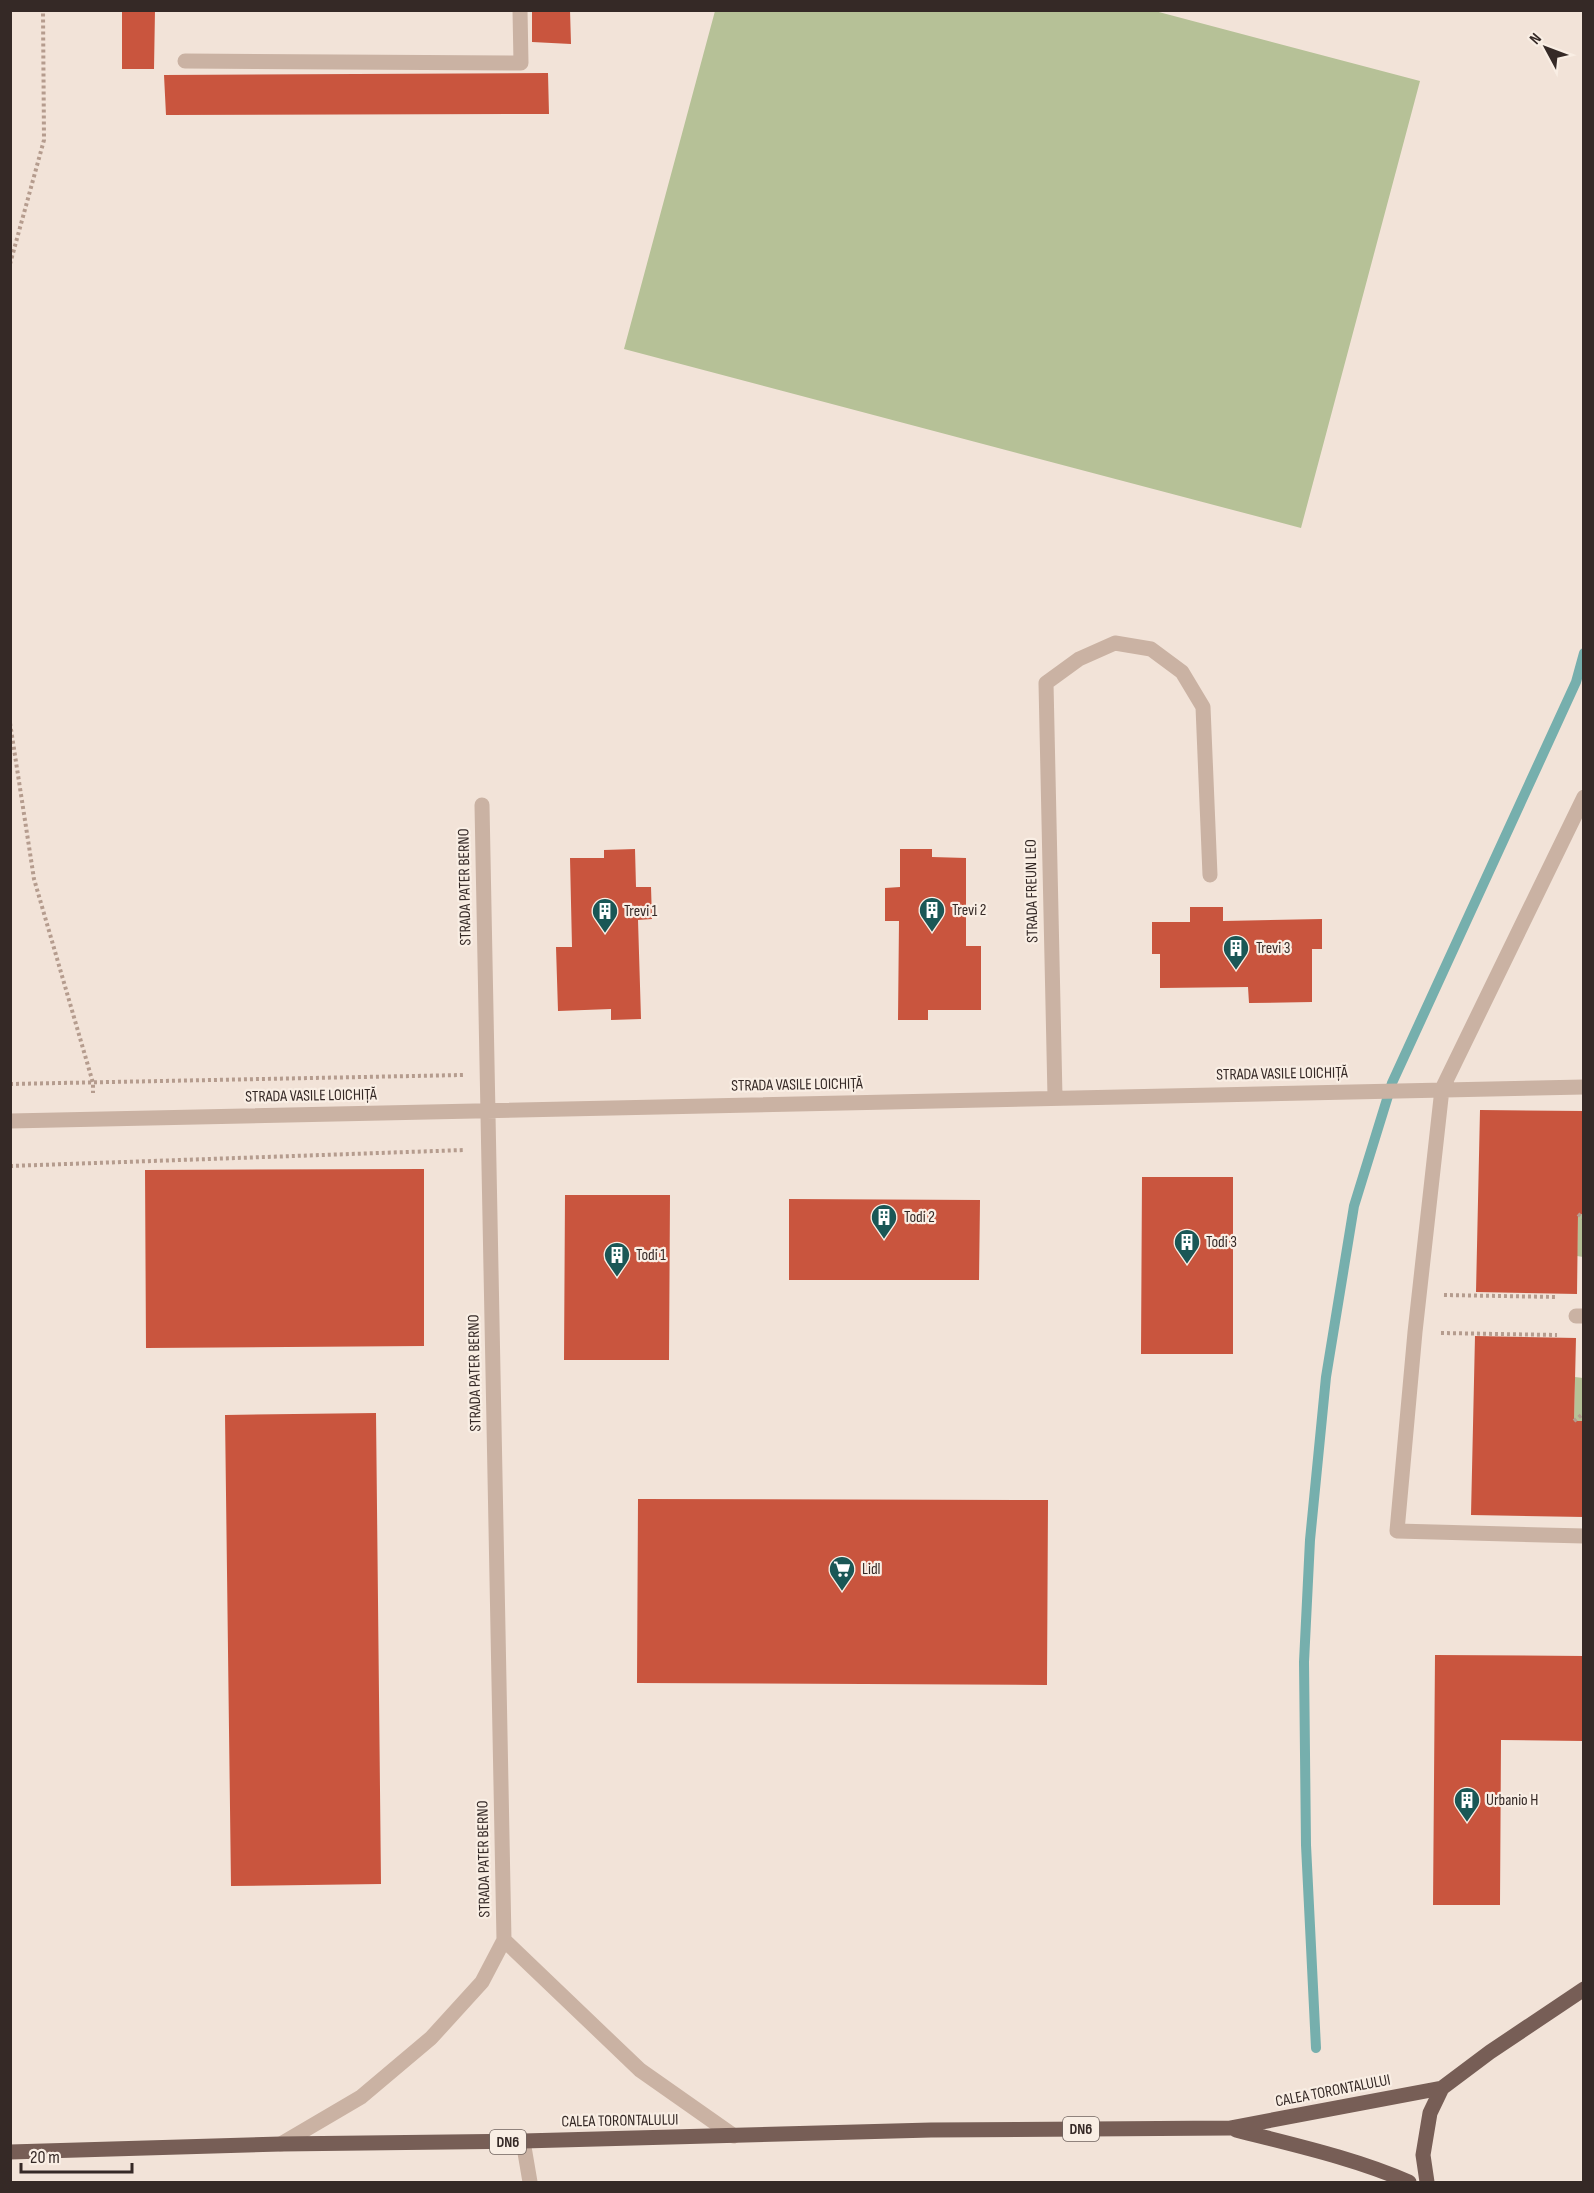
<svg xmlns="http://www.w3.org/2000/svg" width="1594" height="2193" font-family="'Sofia Sans Condensed',sans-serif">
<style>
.green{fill:#b6c197}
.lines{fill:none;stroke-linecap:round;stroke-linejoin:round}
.stream{stroke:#76afad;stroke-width:10}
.building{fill:#c9553e}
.path{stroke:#b59c8e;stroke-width:4;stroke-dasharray:3 3;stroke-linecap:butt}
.minor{stroke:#cab2a3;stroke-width:15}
.major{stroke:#775e56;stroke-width:15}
.labels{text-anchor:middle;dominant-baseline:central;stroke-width:4.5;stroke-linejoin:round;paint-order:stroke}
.shield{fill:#f9eee4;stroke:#70645f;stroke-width:1.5}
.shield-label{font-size:15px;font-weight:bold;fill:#352926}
.street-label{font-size:16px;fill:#352926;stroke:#f9eee4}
.poi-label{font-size:16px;fill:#352926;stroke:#f9eee4;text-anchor:start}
</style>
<rect width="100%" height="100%" fill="#f2e3d8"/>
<!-- green -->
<path class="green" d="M715 11H1155L1420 81 1301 528 624 349Z
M1578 1214H1583V1257L1577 1256Z
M1575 1377 1583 1378V1421H1574Z"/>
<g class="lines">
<!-- stream -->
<path class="stream" d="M1316 2048 1306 1845 1304 1662 1310 1540 1326 1377 1354 1206 1392 1083 1576 682 1584 653"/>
</g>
<!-- building -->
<path class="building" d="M122 10H155L154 69H122Z
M532 10H570L571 44 532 42Z
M548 73 549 114 166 115 164 75Z
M635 849 636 887H651L652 919 638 920 641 1019 611 1020V1009L558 1011 556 947H572L570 858H604V850Z
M900 849H932V857L966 858V946H981V1010H928V1020H898L899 921H885V888L900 887Z
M1190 907H1223V921L1322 919V949H1312V1002L1249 1003 1248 987 1160 988V954H1152V922H1190Z
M1480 1110 1584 1111V1214H1578L1577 1294 1476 1292Z
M424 1169V1346L146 1348 145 1170Z
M1142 1177H1233V1354H1141Z
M565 1195H670L669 1360H564Z
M789 1199 980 1200 979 1280H789Z
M1475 1336 1576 1338 1574 1421H1584V1517L1471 1515Z
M376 1413 381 1884 231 1886 225 1415Z
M638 1499 1048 1500 1047 1685 637 1683Z
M1435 1655 1584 1656V1741L1501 1740 1500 1905H1433Z"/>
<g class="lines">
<!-- path -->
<path class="path" d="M10 264 44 140 43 10
M10 723 34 879 93 1083V1093
M10 1084 463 1075
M10 1166 464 1150
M1578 1214 1584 1219
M1444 1295 1556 1297
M1441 1333 1557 1335
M1574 1421 1584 1413"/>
<!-- minor -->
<path class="minor" d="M185 61 521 63 520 10
M1584 797 1442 1089 1415 1332 1397 1531 1584 1536
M1055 1097 1046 683 1079 659 1115 643 1151 649 1182 672 1203 707 1210 875
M10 1121 1584 1087
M1576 1316H1584
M504 1940 640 2070 734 2136
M523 2141 530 2182
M281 2144 361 2097 431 2038 482 1982 504 1940 482 805"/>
<!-- major -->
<path class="major" d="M1236 2130C1294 2145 1354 2158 1409 2182
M10 2152 281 2144 523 2141 931 2130 1230 2128 1442 2088
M1427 2182 1423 2155 1430 2113 1442 2088 1490 2052 1584 1989"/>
</g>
<!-- icons -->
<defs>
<g id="building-pin" transform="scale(1.35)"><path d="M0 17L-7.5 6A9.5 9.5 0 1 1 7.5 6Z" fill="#1a5756" stroke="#f9eee4"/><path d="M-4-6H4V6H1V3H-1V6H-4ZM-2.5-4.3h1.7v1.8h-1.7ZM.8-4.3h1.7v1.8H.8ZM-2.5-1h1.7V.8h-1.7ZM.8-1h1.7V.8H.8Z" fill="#fff"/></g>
<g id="supermarket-pin" transform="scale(1.35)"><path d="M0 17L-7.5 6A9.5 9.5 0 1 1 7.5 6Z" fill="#1a5756" stroke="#f9eee4"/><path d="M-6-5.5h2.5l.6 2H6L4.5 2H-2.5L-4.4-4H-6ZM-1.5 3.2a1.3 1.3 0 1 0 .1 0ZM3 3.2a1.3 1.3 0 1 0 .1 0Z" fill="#fff"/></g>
</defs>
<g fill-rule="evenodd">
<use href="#building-pin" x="932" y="910"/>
<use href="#building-pin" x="605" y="911"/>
<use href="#building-pin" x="1236" y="948"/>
<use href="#building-pin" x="884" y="1217"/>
<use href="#building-pin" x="1187" y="1242"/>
<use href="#building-pin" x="617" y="1255"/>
<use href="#supermarket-pin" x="842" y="1569"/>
<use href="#building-pin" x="1467" y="1800"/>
</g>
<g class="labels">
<!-- shield labels -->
<g class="shield">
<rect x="1063" y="2117" width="36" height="24" rx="4.5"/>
<rect x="490" y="2130" width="36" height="24" rx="4.5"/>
</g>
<g class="shield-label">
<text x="1081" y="2129">DN6</text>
<text x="508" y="2142">DN6</text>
</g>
<!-- street labels -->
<g class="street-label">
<text transform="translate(465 887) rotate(-91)">STRADA PATER BERNO</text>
<text transform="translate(1032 891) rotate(-91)">STRADA FREUN LEO</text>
<text transform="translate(1282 1074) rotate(-1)">STRADA VASILE LOICHIȚĂ</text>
<text transform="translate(797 1085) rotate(-1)">STRADA VASILE LOICHIȚĂ</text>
<text transform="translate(311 1096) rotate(-1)">STRADA VASILE LOICHIȚĂ</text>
<text transform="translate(475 1373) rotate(-91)">STRADA PATER BERNO</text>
<text transform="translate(484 1859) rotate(-91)">STRADA PATER BERNO</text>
<text transform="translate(1333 2091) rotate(-11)">CALEA TORONTALULUI</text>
<text transform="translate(620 2121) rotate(-1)">CALEA TORONTALULUI</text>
</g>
<!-- poi labels -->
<g class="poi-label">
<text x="952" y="910">Trevi 2</text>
<text x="624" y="911">Trevi 1</text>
<text x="1256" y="948">Trevi 3</text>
<text x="904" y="1217">Todi 2</text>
<text x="1206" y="1242">Todi 3</text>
<text x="636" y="1255">Todi 1</text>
<text x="862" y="1569">Lidl</text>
<text x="1486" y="1800">Urbanio H</text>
</g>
</g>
<!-- border -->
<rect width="1594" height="2193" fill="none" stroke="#352926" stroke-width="24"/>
<!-- north arrow -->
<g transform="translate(1546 48) rotate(311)" stroke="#f9eee4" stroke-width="4.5" paint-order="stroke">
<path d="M0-4.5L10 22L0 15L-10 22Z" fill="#352926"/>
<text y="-9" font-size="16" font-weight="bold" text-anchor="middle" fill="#352926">N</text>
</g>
<!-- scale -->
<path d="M21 2163v9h111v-9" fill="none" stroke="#352926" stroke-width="3"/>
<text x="30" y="2163" font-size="18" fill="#352926" stroke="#f9eee4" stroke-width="4.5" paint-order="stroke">20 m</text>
</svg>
